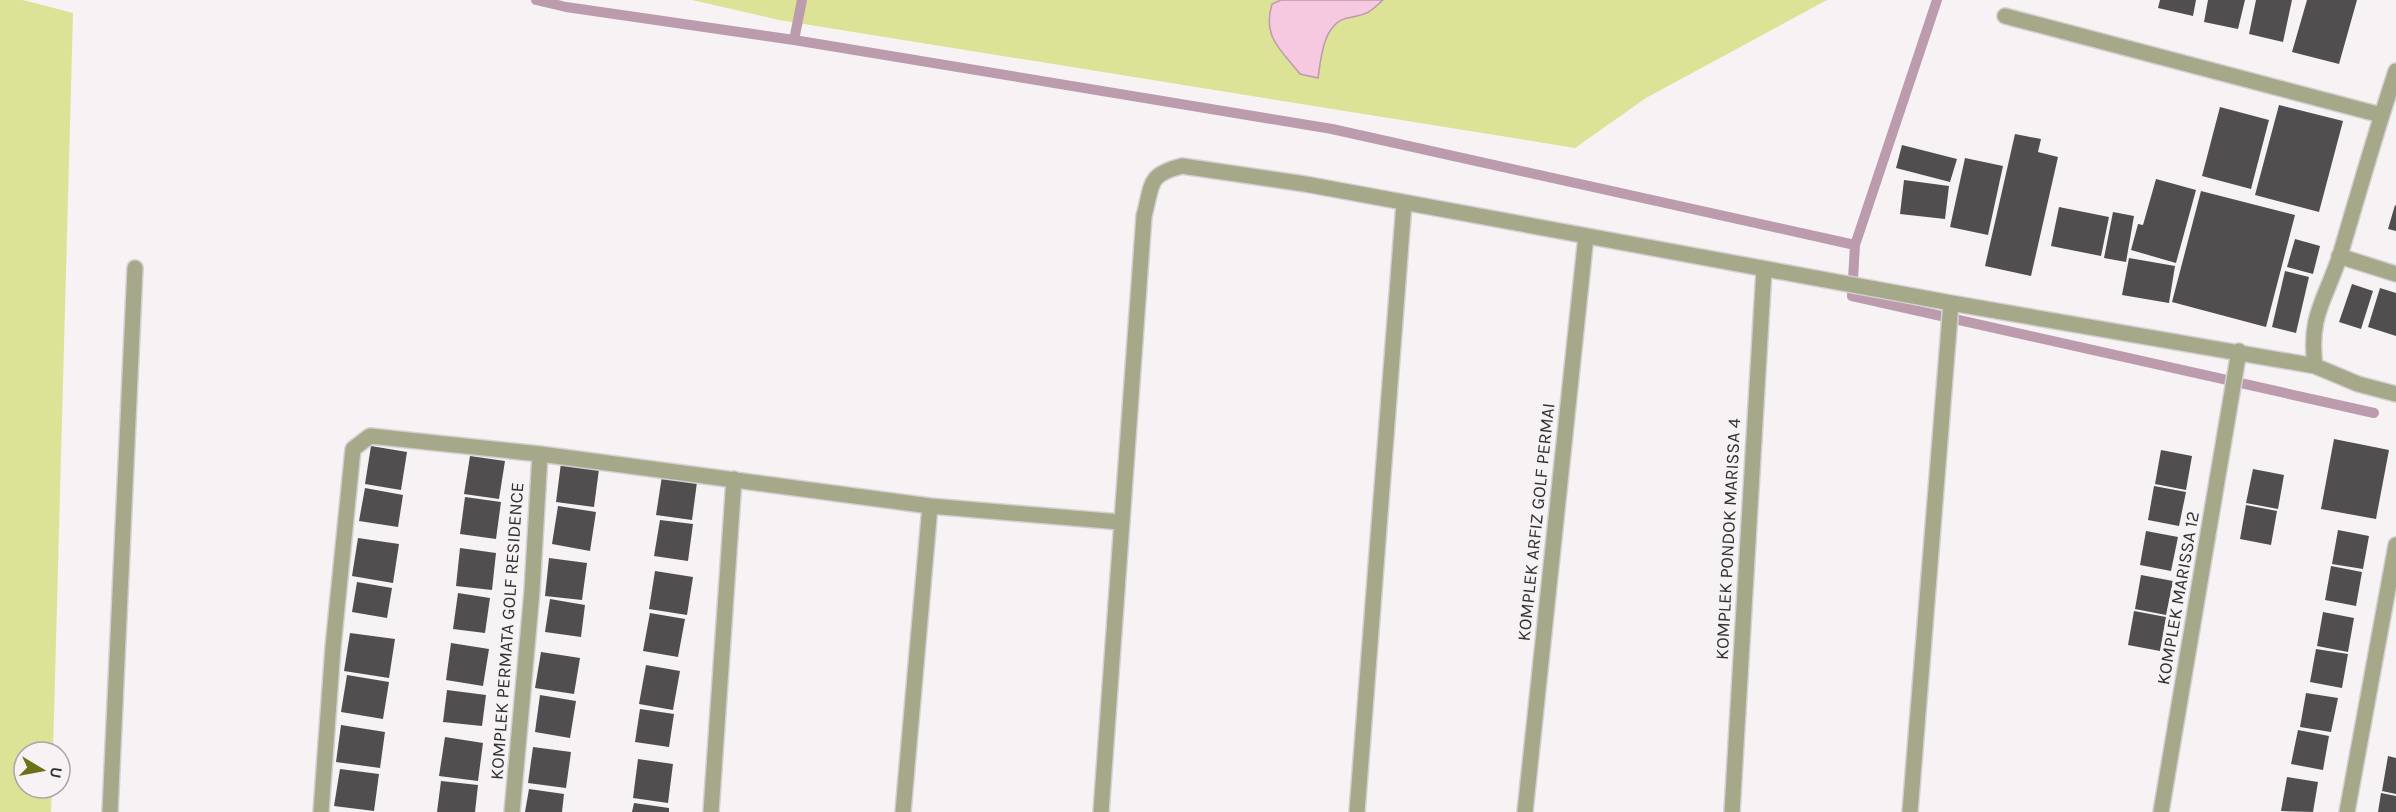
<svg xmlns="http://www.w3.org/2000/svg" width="2396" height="812" font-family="Karla,sans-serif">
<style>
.green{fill:#dce396}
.water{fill:#f6c9e1;stroke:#bb9bac;stroke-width:1.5}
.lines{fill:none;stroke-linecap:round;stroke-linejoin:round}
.stream{stroke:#bb9bac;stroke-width:10}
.building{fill:#514e50}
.minor-casing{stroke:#d4d0d2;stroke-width:18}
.minor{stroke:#a6a989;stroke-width:15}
.labels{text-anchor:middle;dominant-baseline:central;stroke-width:6;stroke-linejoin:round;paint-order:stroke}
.street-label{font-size:18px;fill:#323031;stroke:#f7f3f5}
</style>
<rect width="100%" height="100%" fill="#f7f3f5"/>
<!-- green -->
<path class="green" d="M0 0H23L73 13 53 752H24V788H52L51 812H0Z
M692 0H1827L1646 98 1575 148 779 20Z"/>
<!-- water -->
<path class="water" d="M1281 0H1383C1367 15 1367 14 1347 18 1323 24 1321 58 1318 78L1300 74C1281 50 1262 37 1272 4Z"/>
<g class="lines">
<!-- stream -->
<path class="stream" d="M536 0 566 7 794 40 1332 129 1855 245
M1937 0 1855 245 1852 296 2374 413
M794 40 802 0"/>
</g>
<!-- building -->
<path class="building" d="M2160 0H2196L2193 16 2158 8Z
M2208 0H2245L2238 29 2204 22Z
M2256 0H2292L2283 42 2249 34Z
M2307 0H2357L2339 64 2292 52Z
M2279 105 2343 121 2319 212 2255 195Z
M2220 107 2269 120 2251 189 2202 176Z
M2015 134 2041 139 2038 152 2058 157 2031 276 1985 266Z
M1902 145 1957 159 1950 182 1896 168Z
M1965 158 2003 166 1988 235 1950 227Z
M2156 179 2196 190 2176 263 2131 250 2138 224 2143 225Z
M1904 180 1949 186 1945 219 1900 214Z
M2201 191 2295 215 2266 327 2172 302Z
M2395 205 2396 206V231L2388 229Z
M2059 207 2109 217 2101 256 2051 246Z
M2113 212 2134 216 2126 262 2104 258Z
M2295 239 2320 246 2313 274 2287 267Z
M2129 258 2175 266 2169 303 2122 295Z
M2285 271 2309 277 2296 333 2272 327Z
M2352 284 2373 291 2361 329 2339 322Z
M2380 288 2396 293V336L2368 327Z
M2334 439 2389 450 2376 519 2321 509Z
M371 446 407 452 401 490 365 484Z
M2161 450 2192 456 2186 490 2155 484Z
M470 456 505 461 499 499 464 494Z
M561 463 599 469 594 507 556 502Z
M2253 469 2284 475 2278 509 2246 503Z
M662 476 697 482 692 520 656 515Z
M2154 486 2186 492 2179 526 2148 520Z
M365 488 403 495 398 527 359 521Z
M465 497 501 502 496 539 460 534Z
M2246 505 2277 511 2271 545 2240 539Z
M558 506 596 512 590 551 552 544Z
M660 520 693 524 688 561 654 556Z
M2338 530 2369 536 2363 569 2332 564Z
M2146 531 2178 537 2171 571 2140 565Z
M358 538 399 544 393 583 352 576Z
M460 548 496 553 492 590 456 586Z
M549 558 587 563 582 600 545 596Z
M2331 566 2362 572 2356 606 2325 600Z
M655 571 693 577 687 615 649 609Z
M2141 575 2173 581 2166 615 2135 609Z
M357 582 392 588 387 618 352 612Z
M458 593 490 598 485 633 453 629Z
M550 599 585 605 581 637 545 632Z
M2134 611 2166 617 2160 651 2128 645Z
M2323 612 2354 618 2348 652 2317 646Z
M650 613 685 619 678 657 643 651Z
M350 633 395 639 389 678 344 671Z
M451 643 489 649 483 686 446 680Z
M2316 649 2348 654 2342 688 2310 682Z
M541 652 580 658 574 694 535 688Z
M646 665 680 671 673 710 639 704Z
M347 675 389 682 383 719 341 712Z
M447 690 486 695 482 726 443 722Z
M2306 693 2338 698 2331 732 2300 727Z
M540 695 576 701 570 738 535 732Z
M640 709 674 714 669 747 635 742Z
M341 725 385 732 380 768 336 762Z
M2298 730 2329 736 2323 770 2291 764Z
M445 737 483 743 478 781 439 776Z
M533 747 571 752 566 788 528 783Z
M2388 756 2396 758V794L2382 791Z
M638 759 673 764 668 803 633 798Z
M340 769 379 774 374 811 334 806Z
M2287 777 2318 782 2313 812 2281 811Z
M441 781 478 785 475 812H437Z
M529 789 564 794 562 812H525Z
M2381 793 2396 796V812H2378Z
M634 803 669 808V812H632Z"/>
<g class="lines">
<!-- minor casing -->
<g class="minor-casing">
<path id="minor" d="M2005 16 2381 115
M2396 71C2376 131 2359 191 2341 252 2327 298 2308 314 2315 366L2358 384 2396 394
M2339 256 2396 274
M110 812 135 268
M321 812 333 647 353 449 370 436 540 454 930 506 1120 522
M512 812 532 591 540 454
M711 812 734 479
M903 812 930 506
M1101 812 1144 216C1153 183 1147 175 1182 166L1305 184 1951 303 2315 366
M1357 812 1404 203
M1525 812 1586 236
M1732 812 1764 269
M1910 812 1951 303
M2161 812 2239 351
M2347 812 2396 545"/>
</g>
<!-- minor -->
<use href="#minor" class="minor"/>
</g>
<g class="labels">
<!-- street labels -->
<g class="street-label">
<text transform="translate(1536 522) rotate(-84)">KOMPLEK ARFIZ GOLF PERMAI</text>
<text transform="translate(1728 539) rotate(-87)">KOMPLEK PONDOK MARISSA 4</text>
<text transform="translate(2178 598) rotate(-80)">KOMPLEK MARISSA 12</text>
<text transform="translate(507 631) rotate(-86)">KOMPLEK PERMATA GOLF RESIDENCE</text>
</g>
</g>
<!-- north arrow -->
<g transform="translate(42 770) rotate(100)"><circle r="28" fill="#f7f3f5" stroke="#a8a5a7" stroke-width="1.5"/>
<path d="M0-4.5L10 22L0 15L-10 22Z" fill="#6c7118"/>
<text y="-9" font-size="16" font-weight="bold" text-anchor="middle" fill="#323031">U</text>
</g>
</svg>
